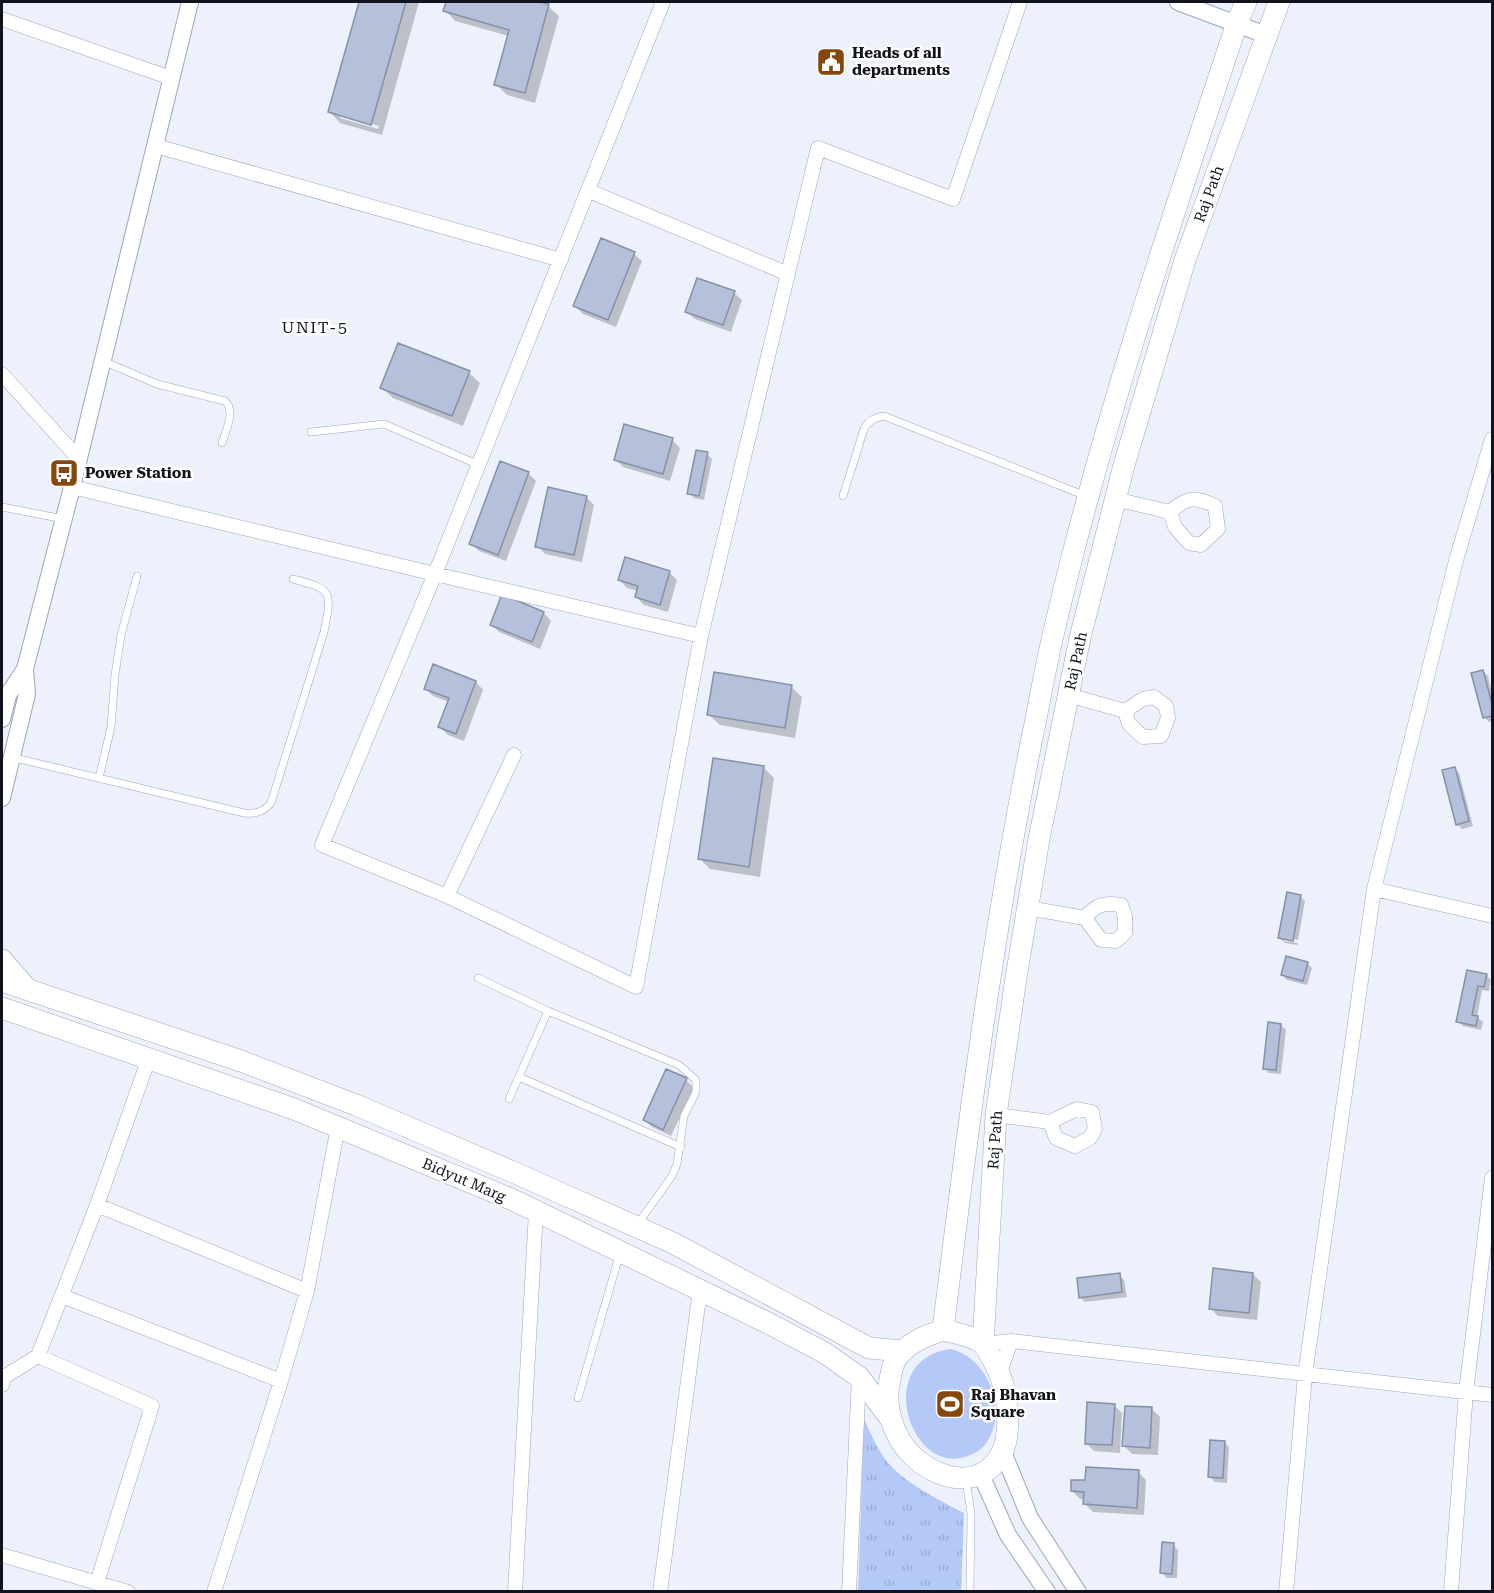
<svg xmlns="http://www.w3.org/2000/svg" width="1494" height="1593" font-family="'Roboto Serif',serif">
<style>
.park{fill:url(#park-tufts)}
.pitch{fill:#b4c9f8}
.shadow{fill:#0003;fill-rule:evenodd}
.building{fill:#b5c1db;stroke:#8590a9;stroke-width:1.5}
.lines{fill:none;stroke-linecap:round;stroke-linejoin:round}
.service-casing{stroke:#9ba6c0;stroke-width:8}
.minor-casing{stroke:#9ba6c0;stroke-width:15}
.tertiary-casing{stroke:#9ba6c0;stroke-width:18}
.primary-casing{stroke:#9ba6c0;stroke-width:22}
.service{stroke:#fff;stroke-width:7}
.minor{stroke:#fff;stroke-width:14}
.tertiary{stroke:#fff;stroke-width:16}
.primary{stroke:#fff;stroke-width:21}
.labels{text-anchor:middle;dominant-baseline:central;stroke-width:5;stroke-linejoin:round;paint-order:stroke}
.poi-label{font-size:15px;font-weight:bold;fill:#11141e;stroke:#fff;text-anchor:start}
.street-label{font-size:15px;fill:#11141e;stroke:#fff}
.neighbourhood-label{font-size:16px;letter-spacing:1.5px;fill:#11141e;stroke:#fff}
</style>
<defs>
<pattern id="park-tufts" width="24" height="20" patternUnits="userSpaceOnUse" patternTransform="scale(1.5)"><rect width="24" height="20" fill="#b4c9f8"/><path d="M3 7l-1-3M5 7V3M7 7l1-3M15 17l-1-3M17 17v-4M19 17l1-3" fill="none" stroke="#9aacd4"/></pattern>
</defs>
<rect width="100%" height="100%" fill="#ecf1fc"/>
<!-- park -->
<path class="park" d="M864 1419C871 1434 878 1451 889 1464 908 1485 939 1500 964 1513L961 1591 858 1592Z"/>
<!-- pitch -->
<path class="pitch" d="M950 1349C987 1356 1009 1410 987 1442 982 1450 974 1454 965 1457 910 1474 873 1360 950 1349Z"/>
<!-- shadow -->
<path class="shadow" d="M361 2H419L382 135 340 123 330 112ZM340 114 379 126 378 129 340 118Z
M447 2H534L548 6 559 16 535 103 507 95 496 84 509 36 455 21 445 10Z
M634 254 642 261 616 327 583 314 575 306Z
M734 293 742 300 731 332 695 319 687 312Z
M469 373 480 383 463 426 393 398 382 388Z
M672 440 680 448 670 481 623 467 615 459Z
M707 454 712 459 704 500 694 498 689 493Z
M528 473 536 481 506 561 479 551 471 543Z
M586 497 594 505 582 562 545 554 537 546Z
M669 572 677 580 668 612 644 605 636 597 638 591 627 588 619 580Z
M544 613 551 621 540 649 499 632 492 624Z
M1483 671 1488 676 1492 693V721L1489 722 1484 717Z
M476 682 483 690 464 741 448 735 440 727 449 702 433 696 425 688Z
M791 687 802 697 795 738 720 725 709 715Z
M764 768 774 778 760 877 710 869 699 858Z
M1454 768 1459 773 1473 826 1462 829 1457 824Z
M1300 896 1305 901 1298 940 1284 938V941L1298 943 1297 945 1285 943 1280 938Z
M1307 963 1312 968 1307 985 1287 980 1282 975Z
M1468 972 1486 975 1491 980 1489 991 1482 990 1477 1017 1483 1022 1481 1030 1463 1026 1458 1021Z
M1281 1025 1286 1030 1281 1074 1269 1073 1264 1068Z
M686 1080 694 1088 671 1136 652 1127 645 1120Z
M1253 1274 1261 1282 1257 1320 1218 1316 1210 1308Z
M1119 1275 1124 1280 1127 1297 1085 1302 1080 1297Z
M1114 1405 1122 1413 1120 1453 1094 1451 1086 1443Z
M1152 1409 1160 1417 1158 1455 1132 1454 1124 1446Z
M1224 1442 1229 1447 1227 1483 1215 1482 1210 1477Z
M1138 1472 1146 1480 1144 1515 1093 1512 1085 1504V1499H1080L1072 1491 1086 1482Z
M1173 1545 1178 1550 1177 1578H1167L1162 1573Z"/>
<!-- building -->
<path class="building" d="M359 2H406L371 125 328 112Z
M446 2H539L549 4 525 93 494 85 509 30 443 11Z
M601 238 635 252 608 320 573 306Z
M697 278 735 291 723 325 685 312Z
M398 343 470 371 452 416 380 388Z
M624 424 673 438 663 474 614 460Z
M696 450 708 452 699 496 687 494Z
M500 461 529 472 498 555 469 544Z
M548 487 587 496 574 555 535 547Z
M625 557 670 571 660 605 635 597 638 586 618 580Z
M502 594 544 612 532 642 490 625Z
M433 664 476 681 456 734 438 727 449 698 424 689Z
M1483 670 1492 704V716L1483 718 1471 673Z
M714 672 792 685 785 728 707 715Z
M713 758 764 766 749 867 698 859Z
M1455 767 1469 821 1456 825 1442 770Z
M1287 892 1301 895 1293 941 1278 938Z
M1286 956 1308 962 1303 981 1281 975Z
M1467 970 1487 974 1484 987 1478 986 1472 1015 1478 1016 1476 1026 1456 1022Z
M1268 1022 1281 1024 1276 1070 1263 1069Z
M666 1069 687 1078 663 1130 643 1120Z
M1213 1268 1253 1273 1249 1313 1209 1309Z
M1120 1273 1122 1292 1079 1298 1077 1278Z
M1087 1402 1115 1404 1112 1445 1085 1444Z
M1125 1406 1152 1407 1150 1448 1122 1446Z
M1210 1440 1225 1441 1223 1478 1208 1477Z
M1086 1467 1139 1470 1137 1508 1083 1504 1084 1492 1071 1491V1480H1085Z
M1162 1542 1174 1543 1172 1574 1160 1573Z"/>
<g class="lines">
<!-- service casing -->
<g class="service-casing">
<path id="service" d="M103 361 157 384 225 401C236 411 226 430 222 443
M311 432 384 424 479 465
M843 496 864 429C869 420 874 418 884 416L1086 496
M2 507 64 519
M11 757 244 813C256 814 263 812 271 803L324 632C332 592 333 589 293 579
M99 778 111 727 115 675 121 635 137 576
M478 978 548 1011 679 1065 696 1080V1092L684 1116 677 1164 672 1176 637 1225
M519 1077 681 1147
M509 1099 548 1011
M578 1398 620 1253
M966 1480 971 1513 970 1592"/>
</g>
<!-- minor casing -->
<g class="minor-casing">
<path id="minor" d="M663 2 435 574 701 636
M2 19 171 78
M156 146 561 260
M589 191 786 273
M2 374 78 458
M72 487 435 574 322 845 447 896 636 987 701 636 818 148 953 199 1020 2
M1115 499 1170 512C1187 497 1195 496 1215 506L1218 529 1201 545 1189 543 1175 527 1170 512
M1068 695 1125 711 1143 699 1154 697 1166 706 1168 718 1161 736 1143 737 1129 724 1125 711
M1374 889 1492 916
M447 896 514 755
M1028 908 1085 918C1095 905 1104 902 1121 905L1125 916V933L1116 941 1101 940 1085 918
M996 1115 1050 1122 1077 1109 1092 1112 1095 1129 1090 1138 1075 1146 1056 1138 1050 1122
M97 1205 307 1291
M62 1296 281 1381
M983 1344 1011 1341 1492 1395
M38 1356 152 1406 97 1583
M1000 1372 1011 1341
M2 1385 4 1377 38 1356 97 1205 149 1058
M2 1555 128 1592
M214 1592 281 1381 307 1291 338 1127
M515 1592 536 1211
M660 1592 700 1290
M849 1592 859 1377
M1286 1592 1305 1375 1374 889 1457 557 1492 439
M1451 1592 1466 1392 1492 1178"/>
</g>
<!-- tertiary casing -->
<g class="tertiary-casing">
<path id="tertiary" d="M1178 2 1266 35
M2 719 8 695 25 669
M2 798 27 694 25 669 72 487 190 2
M1003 1452 1030 1518 1078 1592
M981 1475 1008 1535 1047 1592"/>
</g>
<!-- primary casing -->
<g class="primary-casing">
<path id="primary" d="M2 960 27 989
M2 981 241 1061 356 1105 513 1172 673 1243 869 1348 902 1351
M2 1008 294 1109 511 1199 766 1322 825 1353 859 1377 890 1418
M943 1330C967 1134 992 938 1031 743 1039 706 1045 668 1054 631 1102 424 1170 224 1237 23L1246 2
M943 1330C955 1333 972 1336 982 1343 985 1346 988 1351 990 1355 1004 1378 1010 1406 1007 1433 1006 1447 1000 1460 989 1469 961 1491 917 1469 900 1440 889 1421 885 1400 890 1379 892 1368 894 1358 903 1351 914 1340 928 1335 943 1330Z
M983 1344 996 1115 1016 978 1039 839 1080 638 1124 465 1185 260 1279 2"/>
</g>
<!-- service -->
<use href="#service" class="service"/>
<!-- minor -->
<use href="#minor" class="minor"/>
<!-- tertiary -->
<use href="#tertiary" class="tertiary"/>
<!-- primary -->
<use href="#primary" class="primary"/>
</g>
<!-- icons -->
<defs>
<g id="civic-square" transform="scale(1.5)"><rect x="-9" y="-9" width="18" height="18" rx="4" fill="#86470c" stroke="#fff"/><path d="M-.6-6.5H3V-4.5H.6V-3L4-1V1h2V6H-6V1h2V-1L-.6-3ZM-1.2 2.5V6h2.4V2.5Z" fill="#fff"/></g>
<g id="bus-square" transform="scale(1.5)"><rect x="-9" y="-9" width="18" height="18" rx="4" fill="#86470c" stroke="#fff"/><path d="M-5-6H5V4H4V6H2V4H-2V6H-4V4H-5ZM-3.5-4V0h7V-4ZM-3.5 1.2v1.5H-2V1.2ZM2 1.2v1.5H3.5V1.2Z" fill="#fff"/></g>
<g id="stadium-square" transform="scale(1.5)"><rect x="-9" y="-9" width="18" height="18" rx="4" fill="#86470c" stroke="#fff"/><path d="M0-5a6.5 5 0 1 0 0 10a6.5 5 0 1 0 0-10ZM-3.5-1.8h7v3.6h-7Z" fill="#fff"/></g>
</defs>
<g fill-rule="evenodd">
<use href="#civic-square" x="831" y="62"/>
<use href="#bus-square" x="64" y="473"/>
<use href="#stadium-square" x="950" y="1404"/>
</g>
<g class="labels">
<!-- poi labels -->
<g class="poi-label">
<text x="852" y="53">Heads of all<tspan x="852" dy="17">departments</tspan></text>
<text x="85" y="473">Power Station</text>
<text x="971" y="1395">Raj Bhavan<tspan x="971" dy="17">Square</tspan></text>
</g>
<!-- street labels -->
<g class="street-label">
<text transform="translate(1209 194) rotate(-70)">Raj Path</text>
<text transform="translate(1076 661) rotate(-78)">Raj Path</text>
<text transform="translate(995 1140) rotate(-86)">Raj Path</text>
<text transform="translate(464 1180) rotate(23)">Bidyut Marg</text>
</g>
<!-- neighbourhood labels -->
<g class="neighbourhood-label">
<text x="315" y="327">UNIT-5</text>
</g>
</g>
<!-- border -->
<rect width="1494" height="1593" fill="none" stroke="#11141e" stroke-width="6"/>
</svg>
